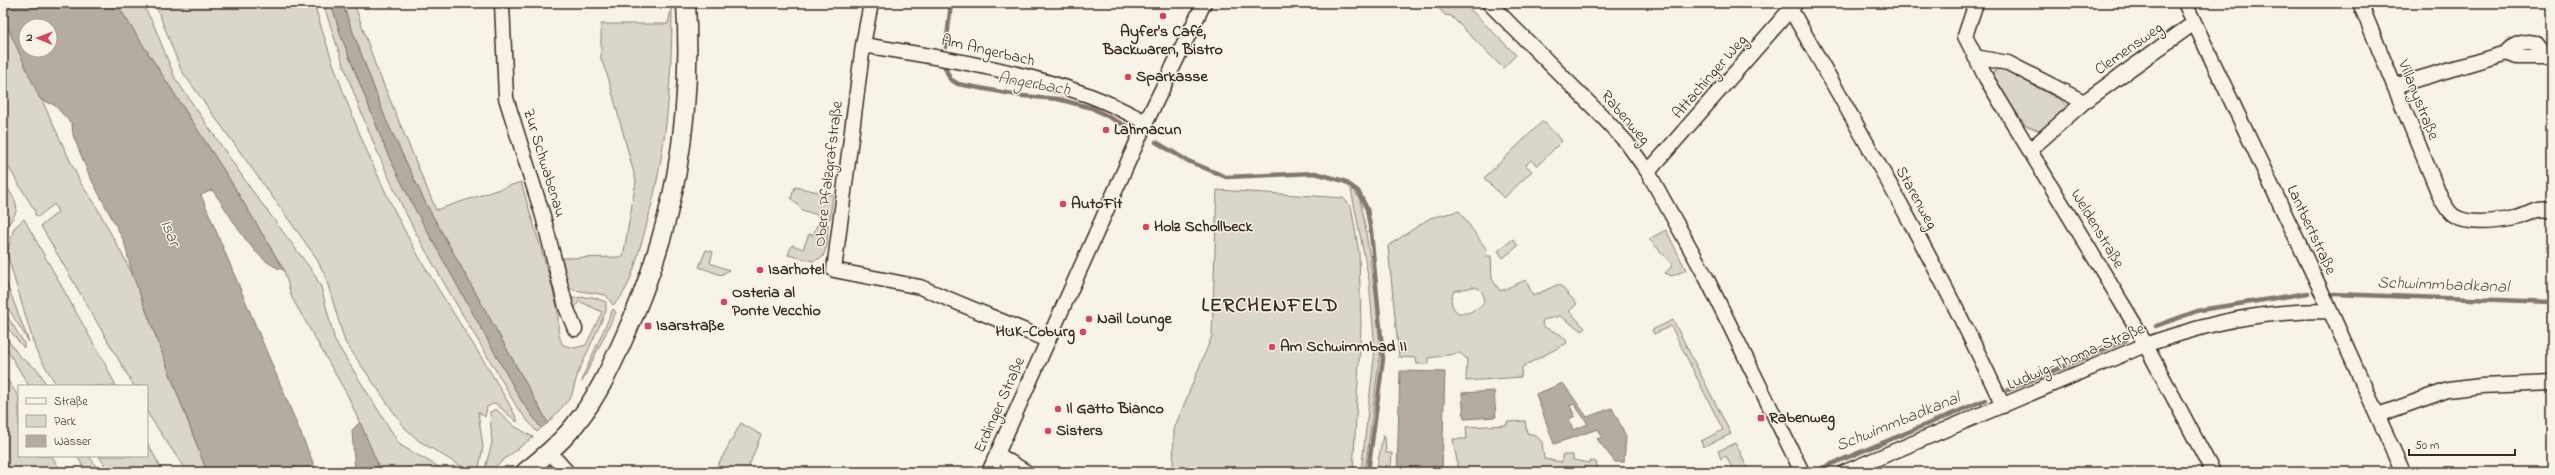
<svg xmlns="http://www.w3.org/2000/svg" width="2555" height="475" font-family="'Indie Flower',sans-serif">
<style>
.green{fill:#dbd6cb;stroke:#8b8074;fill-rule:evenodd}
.water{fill:#b4aca0;stroke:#84786c;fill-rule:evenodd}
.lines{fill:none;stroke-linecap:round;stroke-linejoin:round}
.stream{stroke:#84786c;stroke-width:4.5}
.minor-casing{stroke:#3b2a1e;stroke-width:17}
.major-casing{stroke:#3b2a1e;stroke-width:21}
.minor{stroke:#f7f3e8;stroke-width:14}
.major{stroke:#f7f3e8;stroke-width:18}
.poi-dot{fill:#d1495b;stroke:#f7f3e8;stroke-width:1.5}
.labels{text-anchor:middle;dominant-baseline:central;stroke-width:3;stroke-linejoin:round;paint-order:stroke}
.poi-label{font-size:16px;font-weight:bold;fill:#3b2a1e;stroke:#f7f3e8;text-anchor:start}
.street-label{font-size:16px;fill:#3b2a1e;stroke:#f7f3e8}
.water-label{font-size:17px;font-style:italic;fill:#5f5145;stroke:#f7f3e8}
.district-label{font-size:20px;font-weight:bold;letter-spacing:1px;fill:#3b2a1e;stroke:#f7f3e8}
</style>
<rect width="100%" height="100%" fill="#f7f3e8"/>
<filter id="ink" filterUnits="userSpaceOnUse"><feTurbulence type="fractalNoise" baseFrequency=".025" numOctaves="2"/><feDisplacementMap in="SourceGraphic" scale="8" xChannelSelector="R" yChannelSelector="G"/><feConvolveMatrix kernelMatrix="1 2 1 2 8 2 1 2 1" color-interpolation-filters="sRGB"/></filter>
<g filter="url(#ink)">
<!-- green -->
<path class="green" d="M116 3H142L153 23 175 78 251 189 313 272 321 287 335 341 400 445 448 472H381L348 396 292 298 284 270 230 180Z
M155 3H314C337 83 369 163 408 237 441 299 485 357 517 419V422L495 403 487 407 485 417 478 412 483 447 479 467 473 470 464 468 419 441 404 427 345 342 325 275 315 256 181 70Z
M323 3H331L341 36 388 155 416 211 521 400 541 428 537 432 518 409C485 350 448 293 416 233 377 159 348 82 323 3Z
M342 3H354L375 64 436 210 521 182C533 224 547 265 557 307 560 321 555 332 563 345L575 348 586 345 602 312 579 301 574 310 571 300 573 298 593 297 606 302V311L578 373 571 397 548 423 425 202 386 120Z
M1434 3H1464L1516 55 1503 68 1451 16 1445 15Z
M672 5C672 93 665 167 639 251 634 269 628 293 613 305L606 295 574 290 568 287 562 258 623 257 636 181 608 77 601 59V24H668Z
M3 17 81 184 94 202 132 273 207 472H187L152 420 147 412V386H134L41 226 58 212 54 204 38 217 35 215V211L3 158Z
M1999 69 2007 71 2062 101 2068 109 2043 132 2026 126 1993 79V72Z
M1543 121 1562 141 1537 166 1531 160 1526 165 1532 171 1504 198 1484 178Z
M3 181C18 205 24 207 3 230Z
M795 187 833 195 830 219 802 210 791 198Z
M1351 189 1354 190 1360 200 1364 219 1379 320 1380 353 1365 472H1361L1375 350 1369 280Z
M1217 190 1329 197 1343 198 1351 206 1359 253 1361 326 1353 472H1173L1174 429 1212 336Z
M1459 211 1487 250 1486 256H1491L1492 279 1500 291 1526 280 1533 296 1559 284 1577 304 1569 311 1585 328 1582 331 1560 316 1543 320 1542 325C1550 332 1564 332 1567 343L1522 367 1521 377 1466 381 1467 359 1460 353 1429 358V364H1417L1416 358 1399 357 1388 246 1430 218ZM1473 287C1483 288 1486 297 1482 306L1468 313H1458C1451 308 1449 298 1454 291Z
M24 219 105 364 116 386H57L36 351 7 254 14 228Z
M828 224 827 245 823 257 813 261 788 255 792 245 803 249 809 234 813 235 817 225 826 228Z
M1666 230 1686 270 1672 276 1665 273 1673 265 1649 239Z
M1513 239 1518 246 1503 258 1498 251Z
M706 250 713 252 710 263 729 270 721 275 699 267Z
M3 274 29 342 3 300Z
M3 309 24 343V348L3 322Z
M613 309 616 312 582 382 584 374Z
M1673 320 1731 434 1703 447 1701 441 1723 430 1671 326 1654 334 1652 330Z
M3 333 20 357 38 370 47 386H29L3 343Z
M3 374 19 397V456H52L61 472H3Z
M496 409 514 426 533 437 488 472H484L492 443 490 412Z
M1525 421 1527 433 1535 435 1542 442 1544 459 1562 462V455H1573V460L1590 463V461L1596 462 1599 472H1459L1453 439H1467L1466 427 1507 425V422Z
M741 423 761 435 749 466 760 472H714Z
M1383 435 1385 436 1386 453H1392L1391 466H1385L1384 472H1376Z
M147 442 163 472H109L99 456H147Z
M1736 443 1749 472H1734L1726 456 1721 459 1718 451Z
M77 456H89L100 472H86Z"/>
<!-- water -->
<path class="water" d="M3 3H116L230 180 284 270C251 262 232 214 212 190L201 195 317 472H207L132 273 124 241 89 175 73 135 72 124 54 105 40 99 3 17ZM26 26H50V50H26Z
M331 3H342L386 120 425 202 548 423 541 428 521 400 416 211 388 155 341 36Z
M1400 371 1445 372 1442 470 1445 472H1397Z
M1563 383 1587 417 1612 408 1626 436 1624 462H1615L1597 439 1602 437 1598 429 1554 444 1536 394ZM1574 404 1588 424 1573 430 1569 419 1575 416 1570 406Z
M1494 391 1496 417 1464 419 1462 393Z
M360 422 381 472H355L352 430Z"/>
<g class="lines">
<!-- stream -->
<path class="stream" d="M946 47 951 3
M944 65 950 79 958 84 1023 96 1058 99 1092 108 1126 126
M1156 142 1186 160 1226 177 1315 173 1344 181 1358 191 1367 209 1371 232 1383 359 1368 472
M2333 294 2552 302
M2156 326 2200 310 2308 293
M2008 390 2126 340
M1822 468 1985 400"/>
<!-- minor casing -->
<g class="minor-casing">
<path id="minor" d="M502 3 506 98 543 216 566 307 575 329
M871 3 863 45 834 270 920 287 1047 340
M1489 3 1602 116 1627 143 1648 172 1706 277 1802 472
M1976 3 1965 36 1986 78 2135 325 2213 472
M2185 3 2318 284 2403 472
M2360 3 2441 199C2445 205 2448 212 2454 216 2469 226 2500 221 2516 218 2529 215 2538 206 2552 211
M1791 10C1865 140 1941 270 2003 406
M863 45C938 57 1013 69 1085 94 1106 101 1126 112 1146 122
M2506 53 2517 57H2552
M1975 57 2008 63 2084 102
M2394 86 2506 53C2511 45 2527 39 2536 44L2546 57
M2031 149 2084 102 2194 23
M1648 172 1795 4
M2378 415 2448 390 2481 386 2552 383
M549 452 567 472
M997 454 1026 472
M989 472 1146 122 1204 3
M1845 472 2145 345C2212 322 2259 311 2330 311"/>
</g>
<!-- major casing -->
<g class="major-casing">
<path id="major" d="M525 472C544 457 563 441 577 422 597 397 611 367 624 338 674 228 693 123 686 3"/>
</g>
<!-- minor -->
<use href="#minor" class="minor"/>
<!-- major -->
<use href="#major" class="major"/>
</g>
</g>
<!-- markers -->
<g class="poi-dot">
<circle cx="1163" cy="16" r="4"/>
<circle cx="1128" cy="77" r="4"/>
<circle cx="1106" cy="130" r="4"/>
<circle cx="1063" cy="204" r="4"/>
<circle cx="1146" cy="227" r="4"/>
<circle cx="760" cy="270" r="4"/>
<circle cx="724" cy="302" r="4"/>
<circle cx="1089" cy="319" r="4"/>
<rect x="644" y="322" width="8" height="8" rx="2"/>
<circle cx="1083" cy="332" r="4"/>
<circle cx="1272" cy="347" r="4"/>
<circle cx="1058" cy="409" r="4"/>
<rect x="1757" y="414" width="8" height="8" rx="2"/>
<circle cx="1048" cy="431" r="4"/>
</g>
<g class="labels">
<!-- poi labels -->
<g class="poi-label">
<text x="1163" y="32" text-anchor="middle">Ayfer's Café,<tspan x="1163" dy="18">Backwaren, Bistro</tspan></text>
<text x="1136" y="77">Sparkasse</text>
<text x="1114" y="130">Lahmacun</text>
<text x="1071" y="204">AutoFit</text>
<text x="1154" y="227">Holz Schollbeck</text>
<text x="768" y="270">Isarhotel</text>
<text x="732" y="293">Osteria al<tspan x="732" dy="18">Ponte Vecchio</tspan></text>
<text x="1097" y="319">Nail Lounge</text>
<text x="656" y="326">Isarstraße</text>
<text x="1075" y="332" text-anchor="end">HUK-Coburg</text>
<text x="1280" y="347">Am Schwimmbad II</text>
<text x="1066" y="409">Il Gatto Bianco</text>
<text x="1769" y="418">Rabenweg</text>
<text x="1056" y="431">Sisters</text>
</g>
<!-- street labels -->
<g class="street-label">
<text transform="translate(2129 49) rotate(-35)">Clemensweg</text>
<text transform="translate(988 51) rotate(13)">Am Angerbach</text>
<text transform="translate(1710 77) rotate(-49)">Attachinger Weg</text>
<text transform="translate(2418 100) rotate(68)">Villanystraße</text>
<text transform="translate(1625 118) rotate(49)">Rabenweg</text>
<text transform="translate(544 163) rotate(73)">Zur Schwabenau</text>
<text transform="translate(829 174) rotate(-83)">Obere Pfalzgrafstraße</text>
<text transform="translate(1916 198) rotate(61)">Starenweg</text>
<text transform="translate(2097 229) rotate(59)">Weldenstraße</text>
<text transform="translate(2311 230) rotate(65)">Lantbertstraße</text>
<text transform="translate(2076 357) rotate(-23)">Ludwig-Thoma-Straße</text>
<text transform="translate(1000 405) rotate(-66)">Erdinger Straße</text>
</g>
<!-- water labels -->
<g class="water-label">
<text transform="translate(1034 84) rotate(10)">Angerbach</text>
<text transform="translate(170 233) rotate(68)">Isar</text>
<text transform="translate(2443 285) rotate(2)">Schwimmbadkanal</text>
<text transform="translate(1898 422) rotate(-22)">Schwimmbadkanal</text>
</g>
<!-- district labels -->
<g class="district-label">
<text x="1270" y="306">LERCHENFELD</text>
</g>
</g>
<!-- margin -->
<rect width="2555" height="475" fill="none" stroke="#f7f3e8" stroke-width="16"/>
<rect x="8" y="8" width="2539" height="459" fill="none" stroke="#3b2a1e" stroke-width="1.5" filter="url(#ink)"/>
<!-- legend -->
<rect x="18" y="385" width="130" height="72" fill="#f7f3e8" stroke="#aca397"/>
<rect x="26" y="398" width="20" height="6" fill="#f7f3e8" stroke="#aca397"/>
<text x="54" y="405" font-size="12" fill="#3b2a1e">Straße</text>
<rect x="26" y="415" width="20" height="12" fill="#dbd6cb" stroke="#aca397"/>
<text x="54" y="425" font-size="12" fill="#3b2a1e">Park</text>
<rect x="26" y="435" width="20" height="12" fill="#b4aca0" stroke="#aca397"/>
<text x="54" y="445" font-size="12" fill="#3b2a1e">Wasser</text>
<!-- north arrow -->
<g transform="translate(38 38) rotate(271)"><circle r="19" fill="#f7f3e8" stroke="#aca397"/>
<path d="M0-3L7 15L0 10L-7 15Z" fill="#d1495b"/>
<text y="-6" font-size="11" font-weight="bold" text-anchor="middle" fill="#3b2a1e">N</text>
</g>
<!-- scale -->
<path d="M2409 449v6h106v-6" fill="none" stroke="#3b2a1e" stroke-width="2"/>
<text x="2415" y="449" font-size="12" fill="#3b2a1e" stroke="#f7f3e8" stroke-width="3" paint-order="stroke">50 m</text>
</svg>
